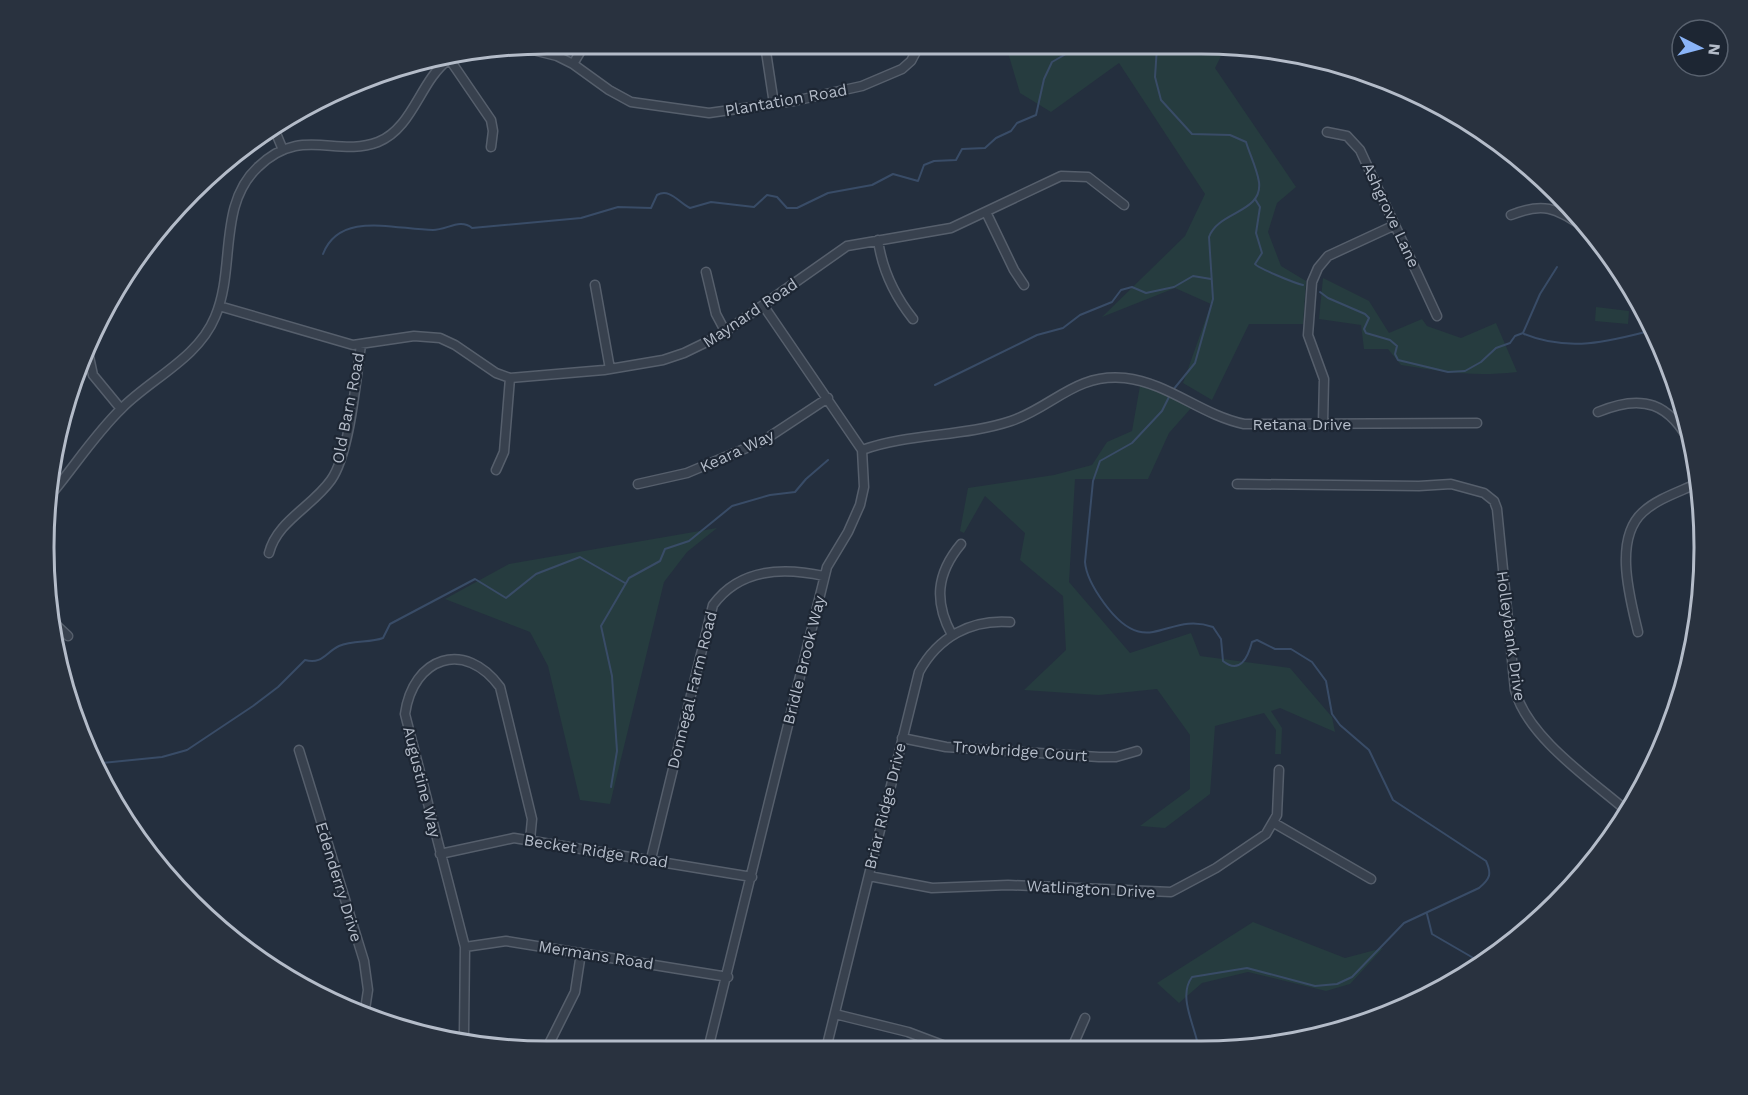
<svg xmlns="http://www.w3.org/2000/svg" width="1748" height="1095" font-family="'Work Sans',sans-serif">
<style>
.green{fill:#263c3f}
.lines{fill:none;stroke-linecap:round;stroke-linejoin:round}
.stream{stroke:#394c67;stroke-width:2}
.street-casing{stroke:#565f6c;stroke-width:11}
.street{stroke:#38414e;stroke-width:8}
.labels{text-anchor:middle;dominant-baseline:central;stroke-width:4.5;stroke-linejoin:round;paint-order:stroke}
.street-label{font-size:16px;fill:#b4bcc9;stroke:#1d2633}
.rim{fill:none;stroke:#b4bcc9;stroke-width:3}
</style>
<rect width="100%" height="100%" fill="#242f3e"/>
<!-- green -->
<path class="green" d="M1006 46 1205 47 1221 56 1215 68 1296 187 1277 203 1268 232 1281 266 1306 281 1303 324H1249L1212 400 1183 383 1211 304 1175 288 1102 317 1185 236 1205 194 1119 63 1051 112 1020 93Z
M1323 278 1369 301 1389 333 1422 319 1427 326 1461 338 1496 323 1517 372C1472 377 1445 372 1401 365L1388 349H1364L1361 325 1319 319Z
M1596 307 1629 311 1628 324 1595 321Z
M1140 386 1159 391 1192 407 1169 433 1148 479H1075L1069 582 1130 653 1191 633 1200 656 1290 668 1332 717 1335 732 1280 708 1271 711 1282 728 1281 754H1275L1276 730 1264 713 1215 726 1210 794 1165 828 1140 826 1190 789V735L1157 689 1099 695 1024 690 1066 650 1063 596 1020 560 1025 533 985 496 964 533 960 531 968 488 1054 475 1092 465 1107 442 1132 431Z
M717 528 687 552 664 582 610 804 580 800 548 666 530 632 445 599 509 564Z
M1253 922 1345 958 1383 948 1350 984 1326 991 1248 972 1202 983 1179 1003 1157 983Z"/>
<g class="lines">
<!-- stream -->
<path class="stream" d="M1157 47 1155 77 1161 100 1192 134 1230 135 1246 142C1250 155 1257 169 1259 182 1263 213 1218 211 1209 237L1213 299 1195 363 1173 390
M1255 199 1260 207 1256 233 1262 253 1255 264C1258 268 1294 283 1303 285
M323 254C340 210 397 230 433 230 447 230 460 218 472 228L581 218 618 207 651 208 657 195C670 188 678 202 690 208L711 202 754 207 767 195 777 197 787 208H797L828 193 872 185 893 174 918 181 924 165 934 161 956 160 962 149 985 148 996 138 1011 131 1017 123 1036 115 1044 79 1052 62 1078 47
M1320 292 1328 298 1365 314 1369 318 1364 329 1366 333 1390 340 1397 346 1395 354 1398 360 1448 372 1465 371 1481 362 1496 348 1510 343 1515 336 1523 333 1540 294 1557 267
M1524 334C1568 352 1608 342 1653 330
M935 385 1037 335 1063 328 1080 315 1112 302 1121 290 1132 287 1146 293 1174 287 1193 276 1211 279
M1170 395 1162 411 1132 443 1100 461 1093 481 1085 562C1086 576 1096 592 1104 603 1148 663 1166 610 1213 627L1221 639 1223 661C1240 675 1248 657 1252 642L1257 640 1275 649H1291L1312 662 1326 681 1332 714 1340 725 1369 750 1393 800 1486 861C1492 874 1490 879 1479 888L1404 923 1352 977 1337 984 1315 986 1247 968 1192 977C1177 997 1196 1027 1199 1050
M102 763 162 757 187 750 253 706 278 687 305 660C322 665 326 652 339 646 353 640 370 643 383 638L390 624 475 579 506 598 536 574 580 557 625 583
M611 787 617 751 612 676 601 626 629 578 660 561 665 549 689 541 732 506 770 495 795 492 806 479 828 460
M1427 914 1432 934 1482 963"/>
<!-- street casing -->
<g class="street-casing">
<path id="street" d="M765 45 774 104
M508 50H533L557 56 573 64 609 90 631 102 709 113 794 101 862 86 902 69 911 61 919 46
M450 60 491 120 493 131 491 147
M573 64 585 44
M273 126 283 150
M1327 132 1347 136 1360 150 1437 316
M986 212 1014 270 1024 285
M1511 215C1548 200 1558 211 1591 231
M878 240C882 269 894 295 913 319
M706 272 716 314 725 331
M595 285 610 369
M219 306 353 345 414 336 440 338 455 345 496 373 510 378 604 370 663 360 684 353 719 336 847 246 951 228 1061 176 1088 177 1124 205
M88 352 93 375 121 409
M1598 412C1643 393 1670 403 1692 446
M1323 423 1324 379 1308 335 1312 282 1318 268 1328 256 1395 225
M862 450C909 433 963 437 1011 421 1053 407 1075 373 1125 378 1169 383 1201 415 1244 424L1477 423
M496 470 504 452 510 378
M638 484 687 473 763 441 828 398
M1237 484 1419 486 1451 484 1484 493 1494 501 1497 509 1515 690C1527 737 1591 780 1627 811
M53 492C76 464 96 433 122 408 152 378 198 358 215 317 236 269 217 205 258 167 301 125 336 158 378 142 413 128 420 81 448 60
M269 553C277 521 312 507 331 480 350 453 356 379 361 345
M54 623 68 636
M1638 632C1630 598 1613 539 1643 512 1658 498 1682 491 1700 482
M952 635C934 602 936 574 961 544
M902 738 946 747 1099 757H1116L1137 751
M299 750 364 961 368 990 364 1016
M1274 823 1371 879
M440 854 514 838 752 877
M651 859 713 605C740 568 783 567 824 576
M869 876 932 888 1008 885 1171 892 1216 868 1266 834 1277 815 1279 770
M465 947 506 941 728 977
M835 1014 908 1032 953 1049
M464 1033 465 947 405 714C413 657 465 639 500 687L532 819 530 840
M709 1045 827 567 848 532 860 505 864 487 862 450 763 305
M547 1048 575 992 581 953
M826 1049 919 672C938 637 971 619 1010 622
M1071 1050 1085 1018"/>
</g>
<!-- street -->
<use href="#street" class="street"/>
</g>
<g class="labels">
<!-- street labels -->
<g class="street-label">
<text transform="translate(786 100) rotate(-10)">Plantation Road</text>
<text transform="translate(1391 215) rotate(65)">Ashgrove Lane</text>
<text transform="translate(750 313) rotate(-34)">Maynard Road</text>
<text transform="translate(348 408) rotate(-79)">Old Barn Road</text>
<text x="1302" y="424">Retana Drive</text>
<text transform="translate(737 451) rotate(-25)">Keara Way</text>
<text transform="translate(1511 636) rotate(82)">Holleybank Drive</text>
<text transform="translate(804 660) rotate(-76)">Bridle Brook Way</text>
<text transform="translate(692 690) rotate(-76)">Donnegal Farm Road</text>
<text transform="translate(1020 751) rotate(4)">Trowbridge Court</text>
<text transform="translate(422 782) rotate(76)">Augustine Way</text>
<text transform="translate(885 806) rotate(-76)">Briar Ridge Drive</text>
<text transform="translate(596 851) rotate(9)">Becket Ridge Road</text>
<text transform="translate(339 882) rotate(73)">Edenderry Drive</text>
<text transform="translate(1091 889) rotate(3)">Watlington Drive</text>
<text transform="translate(596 955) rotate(9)">Mermans Road</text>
</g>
</g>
<!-- crop -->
<path d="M0 0H1748V1095H0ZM547 54H1201A493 493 0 0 1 1694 547V548A493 493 0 0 1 1201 1041H547A493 493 0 0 1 54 548V547A493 493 0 0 1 547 54Z" fill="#29323f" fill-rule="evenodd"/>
<path class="rim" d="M547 54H1201A493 493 0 0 1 1694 547V548A493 493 0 0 1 1201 1041H547A493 493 0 0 1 54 548V547A493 493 0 0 1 547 54Z"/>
<!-- north arrow -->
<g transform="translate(1700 48) rotate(96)"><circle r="28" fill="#1d2633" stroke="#59626f" stroke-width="1.5"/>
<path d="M0-4.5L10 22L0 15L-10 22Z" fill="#8ab4f8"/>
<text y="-9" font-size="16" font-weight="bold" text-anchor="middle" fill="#b4bcc9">N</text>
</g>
</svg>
